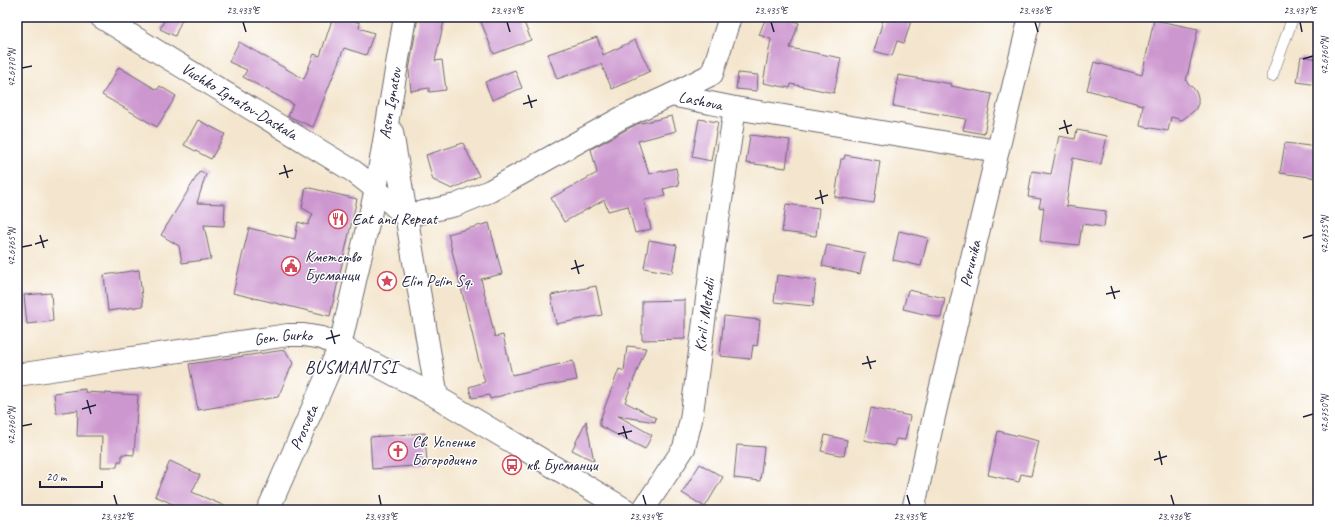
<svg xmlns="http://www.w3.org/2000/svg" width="1335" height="527" font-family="Caveat,sans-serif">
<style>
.building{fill:#cc96cf}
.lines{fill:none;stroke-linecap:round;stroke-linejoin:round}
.lane-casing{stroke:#6c676e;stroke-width:12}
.street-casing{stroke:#6c676e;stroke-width:24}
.lane{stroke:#fff;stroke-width:11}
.street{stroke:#fff;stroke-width:22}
.ticks{fill:none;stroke:#22223b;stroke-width:1.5}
.labels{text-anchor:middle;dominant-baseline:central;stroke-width:3;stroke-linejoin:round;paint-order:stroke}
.street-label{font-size:16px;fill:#22223b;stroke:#fff}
.poi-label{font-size:16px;fill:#22223b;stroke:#fff;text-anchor:start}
.quarter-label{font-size:18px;letter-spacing:1px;fill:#22223b;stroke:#fff}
.neatline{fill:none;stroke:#22223b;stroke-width:1.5}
.ticks-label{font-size:10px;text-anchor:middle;fill:#22223b}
</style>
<rect width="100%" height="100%" fill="#fff"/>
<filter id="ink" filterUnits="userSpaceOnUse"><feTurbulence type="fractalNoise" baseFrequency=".025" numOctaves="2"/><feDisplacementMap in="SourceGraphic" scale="8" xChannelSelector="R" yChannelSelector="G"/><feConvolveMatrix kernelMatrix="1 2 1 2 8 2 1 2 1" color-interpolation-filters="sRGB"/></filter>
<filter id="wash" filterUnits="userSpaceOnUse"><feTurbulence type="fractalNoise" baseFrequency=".012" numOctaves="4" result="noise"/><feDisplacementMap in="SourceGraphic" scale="16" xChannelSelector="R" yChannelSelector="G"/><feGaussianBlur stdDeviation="0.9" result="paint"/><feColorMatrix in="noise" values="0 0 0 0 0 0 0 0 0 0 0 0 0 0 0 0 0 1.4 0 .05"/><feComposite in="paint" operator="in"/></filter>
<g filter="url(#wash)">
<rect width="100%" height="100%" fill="#f4e6ce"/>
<g id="blocks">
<!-- building -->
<path class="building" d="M166 17H183L175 36 160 29Z
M333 17H343L360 23 359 28 374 33 366 55 344 48 313 127 288 116 293 104 243 77 247 70 229 62 239 42 304 79 314 54 320 56Z
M418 17H445L435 61 442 60 446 90 429 92V88L411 91 409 71Z
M479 17H522L531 40 494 54Z
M766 17H794L793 21 799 23 790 48 841 58 834 93 791 84 790 88 763 83 771 39 759 35Z
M884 17H896L911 21 904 43 897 41 892 56 874 51Z
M1154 20 1198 29 1186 81 1195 90 1198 97V104L1195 110 1182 120 1171 117 1168 131 1140 126 1143 105 1087 90 1094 62 1142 75Z
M597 37 603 55 635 40 650 71 612 89 601 64 557 79 548 54Z
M1301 56 1318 59V85L1297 82Z
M119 67 157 90 160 86 176 96 157 127 102 95Z
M515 70 522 88 492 100 485 82Z
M738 73 758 75 757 91 736 89Z
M898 75 952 84 951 86 992 94 984 134 963 130 966 119 893 106Z
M672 116 676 131 638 141 649 174 676 168 679 185 663 189 665 196 644 200 651 229 635 233 628 206 608 211 604 200 564 222 551 198 597 173 591 149 637 124Z
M699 119 718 122 711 161 692 157Z
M198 120 225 134 211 159 184 145Z
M1077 130 1107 136 1101 164 1073 158 1066 206 1106 211 1104 227 1082 224 1079 245 1040 241 1044 208 1039 207 1041 199 1028 197 1032 171 1051 174 1059 136 1075 139Z
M750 135 790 140 786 168 746 163Z
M463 143 479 176 452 189 433 180 426 155Z
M1285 143 1318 147V178L1280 173Z
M845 155 880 161 874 203 835 197 841 159H844Z
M200 171 206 174 197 203 225 204 224 226 204 225 211 259 182 263 179 246 161 235Z
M306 187 357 199 330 316 233 293 249 228 295 239 298 222 308 225 313 214 302 208Z
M786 204 819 208 816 236 782 232Z
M489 223 502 274 481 279 495 337 503 335 512 375 573 361 577 380 514 391V392L490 399 489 395 472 398 469 387 485 382 479 362 448 234Z
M899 231 928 238 921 266 893 260Z
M649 240 677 245 672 273 644 268Z
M827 245 865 253 860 274 822 266Z
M139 270 143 306 108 311 104 275Z
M777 275 816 280 813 306 774 302Z
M596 286 602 315 556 324 551 295Z
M908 290 945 298 941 318 903 309Z
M51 293 53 321 27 324 24 295Z
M685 300V339L642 340V301Z
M724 316 760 320 757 346 753 345 751 359 720 356Z
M627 346 646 348 625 402 656 418 655 422 618 416 652 435 645 449 600 426V420L619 369 624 371Z
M285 350 293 363 278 397 198 410 189 364Z
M85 389V392L138 395 134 455 122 454V461H118L117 467H101L102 436H77L78 410 56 413 54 393Z
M871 408 910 416 905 440 896 439 894 446 864 440Z
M586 421 594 461 572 450Z
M998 431 1039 441 1031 476 1021 474 1019 482 988 475Z
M425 433 427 465 372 469 370 437Z
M825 435 847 440 844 456 821 451Z
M737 445 764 447 760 481 734 478Z
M170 461 200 475 192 492 234 510H186L155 496Z
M700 464 723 477 705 507 682 493Z"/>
</g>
</g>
<g filter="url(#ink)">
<use href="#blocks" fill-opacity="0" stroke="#6c676e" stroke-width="1"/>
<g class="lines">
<!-- lane casing -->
<g class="lane-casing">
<path id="lane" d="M1272 76 1293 17"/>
</g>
<!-- street casing -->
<g class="street-casing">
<g id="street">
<path id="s1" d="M101 17 353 171 376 189 405 216"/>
<path d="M671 95 712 74 730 17"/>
<path d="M392 132 437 397"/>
<path id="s2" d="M405 216 456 205 490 191 623 117 671 95 735 108 997 151"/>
<path id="s3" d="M17 375 288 335H304L322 338 340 346 437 397 626 510"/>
<path id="s4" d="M268 510 340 346 376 189 405 17"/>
<path id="s5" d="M643 510 684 448 691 420 713 253 735 108"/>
<path id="s6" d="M913 510 937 403 1030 17"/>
</g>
</g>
<!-- lane -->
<use href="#lane" class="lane"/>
<!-- street -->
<use href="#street" class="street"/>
</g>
</g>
<!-- ticks -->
<path class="ticks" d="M243 22 246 32M507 22 510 32M771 22 774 32M1035 22 1038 32M1300 22 1302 32M1303 59 1313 56M22 68 32 66M528 95 532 108M523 104 537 100M1064 120 1068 134M1059 129 1072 125M284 165 288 178M279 174 293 170M820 190 823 204M815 199 828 195M40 235 44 248M1303 238 1313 235M35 244 48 240M22 247 32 245M575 260 579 274M571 269 584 265M1111 286 1115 299M1106 294 1120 291M331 330 335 344M326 339 340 335M867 356 871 369M862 364 876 361M87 400 91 414M82 409 96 405M1303 417 1313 414M22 426 32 424M623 426 627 439M618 434 632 431M1159 451 1162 465M1154 460 1167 456M114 495 117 505M379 495 381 505M643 495 646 505M907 495 910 505M1171 495 1174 505"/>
<!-- icons -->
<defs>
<g id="restaurant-ring" transform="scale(1)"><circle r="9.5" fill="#fff" stroke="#d1495b" stroke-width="1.5"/><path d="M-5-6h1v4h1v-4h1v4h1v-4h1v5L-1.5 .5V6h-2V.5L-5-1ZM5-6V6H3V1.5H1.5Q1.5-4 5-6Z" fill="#d1495b"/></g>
<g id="civic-ring" transform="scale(1)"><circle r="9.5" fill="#fff" stroke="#d1495b" stroke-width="1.5"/><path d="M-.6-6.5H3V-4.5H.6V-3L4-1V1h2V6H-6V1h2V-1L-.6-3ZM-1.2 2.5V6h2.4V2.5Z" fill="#d1495b"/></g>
<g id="sight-ring" transform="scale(1)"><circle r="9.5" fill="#fff" stroke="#d1495b" stroke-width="1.5"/><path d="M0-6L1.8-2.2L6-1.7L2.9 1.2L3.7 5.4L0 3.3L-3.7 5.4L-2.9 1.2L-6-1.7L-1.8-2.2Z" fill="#d1495b"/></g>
<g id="church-ring" transform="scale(1)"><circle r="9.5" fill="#fff" stroke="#d1495b" stroke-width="1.5"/><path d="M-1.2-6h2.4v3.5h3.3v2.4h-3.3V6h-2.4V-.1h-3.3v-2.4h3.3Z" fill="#d1495b"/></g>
<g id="bus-ring" transform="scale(1)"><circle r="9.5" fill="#fff" stroke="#d1495b" stroke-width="1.5"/><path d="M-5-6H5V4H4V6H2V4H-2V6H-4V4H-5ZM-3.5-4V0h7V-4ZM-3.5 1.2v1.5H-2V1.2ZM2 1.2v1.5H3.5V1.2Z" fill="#d1495b"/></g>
</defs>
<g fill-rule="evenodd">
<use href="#restaurant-ring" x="338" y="219"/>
<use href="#civic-ring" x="291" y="266"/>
<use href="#sight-ring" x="387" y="281"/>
<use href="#church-ring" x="398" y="451"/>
<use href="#bus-ring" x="512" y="465"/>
</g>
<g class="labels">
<!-- street labels -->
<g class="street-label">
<text stroke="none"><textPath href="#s1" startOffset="162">Vuchko Ignatov-Daskala</textPath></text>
<text stroke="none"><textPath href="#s2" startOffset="324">Lashova</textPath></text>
<text stroke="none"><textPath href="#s4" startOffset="427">Asen Ignatov</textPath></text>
<text stroke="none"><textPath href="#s6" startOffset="253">Perunika</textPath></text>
<text stroke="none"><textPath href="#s5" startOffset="209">Kiril i Metodii</textPath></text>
<text stroke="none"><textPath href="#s3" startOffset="269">Gen. Gurko</textPath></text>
<text stroke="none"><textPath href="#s4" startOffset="90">Prosveta</textPath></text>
</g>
<!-- poi labels -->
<g class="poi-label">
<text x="352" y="219">Eat and Repeat</text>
<text x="305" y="257">Кметство<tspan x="305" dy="18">Бусманци</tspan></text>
<text x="401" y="281">Elin Pelin Sq.</text>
<text x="412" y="442">Св. Успение<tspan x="412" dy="18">Богородично</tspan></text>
<text x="526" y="465">кв. Бусманци</text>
</g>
<!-- quarter labels -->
<g class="quarter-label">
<text x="351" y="367">BUSMANTSI</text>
</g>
</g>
<!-- margin -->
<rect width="1335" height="527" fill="none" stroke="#fff" stroke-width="44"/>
<!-- scale -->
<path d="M40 481v6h62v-6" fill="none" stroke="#22223b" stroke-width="2"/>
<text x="46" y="481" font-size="12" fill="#22223b" stroke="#ffffff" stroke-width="3" paint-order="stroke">20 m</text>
<rect x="22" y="22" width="1291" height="483" class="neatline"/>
<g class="ticks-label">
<text x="243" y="14">23.433°E</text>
<text x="507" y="14">23.434°E</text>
<text x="771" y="14">23.435°E</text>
<text x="1035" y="14">23.436°E</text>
<text x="1300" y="14">23.437°E</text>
<text transform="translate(1324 56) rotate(-90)" y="4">42.6760°N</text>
<text transform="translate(11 68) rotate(-90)" y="4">42.6770°N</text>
<text transform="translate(1324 235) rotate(-90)" y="4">42.6755°N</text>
<text transform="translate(11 247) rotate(-90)" y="4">42.6765°N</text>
<text transform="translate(1324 414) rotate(-90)" y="4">42.6750°N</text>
<text transform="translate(11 426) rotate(-90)" y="4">42.6760°N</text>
<text x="117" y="520">23.432°E</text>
<text x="381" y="520">23.433°E</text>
<text x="646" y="520">23.434°E</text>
<text x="910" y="520">23.435°E</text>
<text x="1174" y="520">23.436°E</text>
</g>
</svg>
